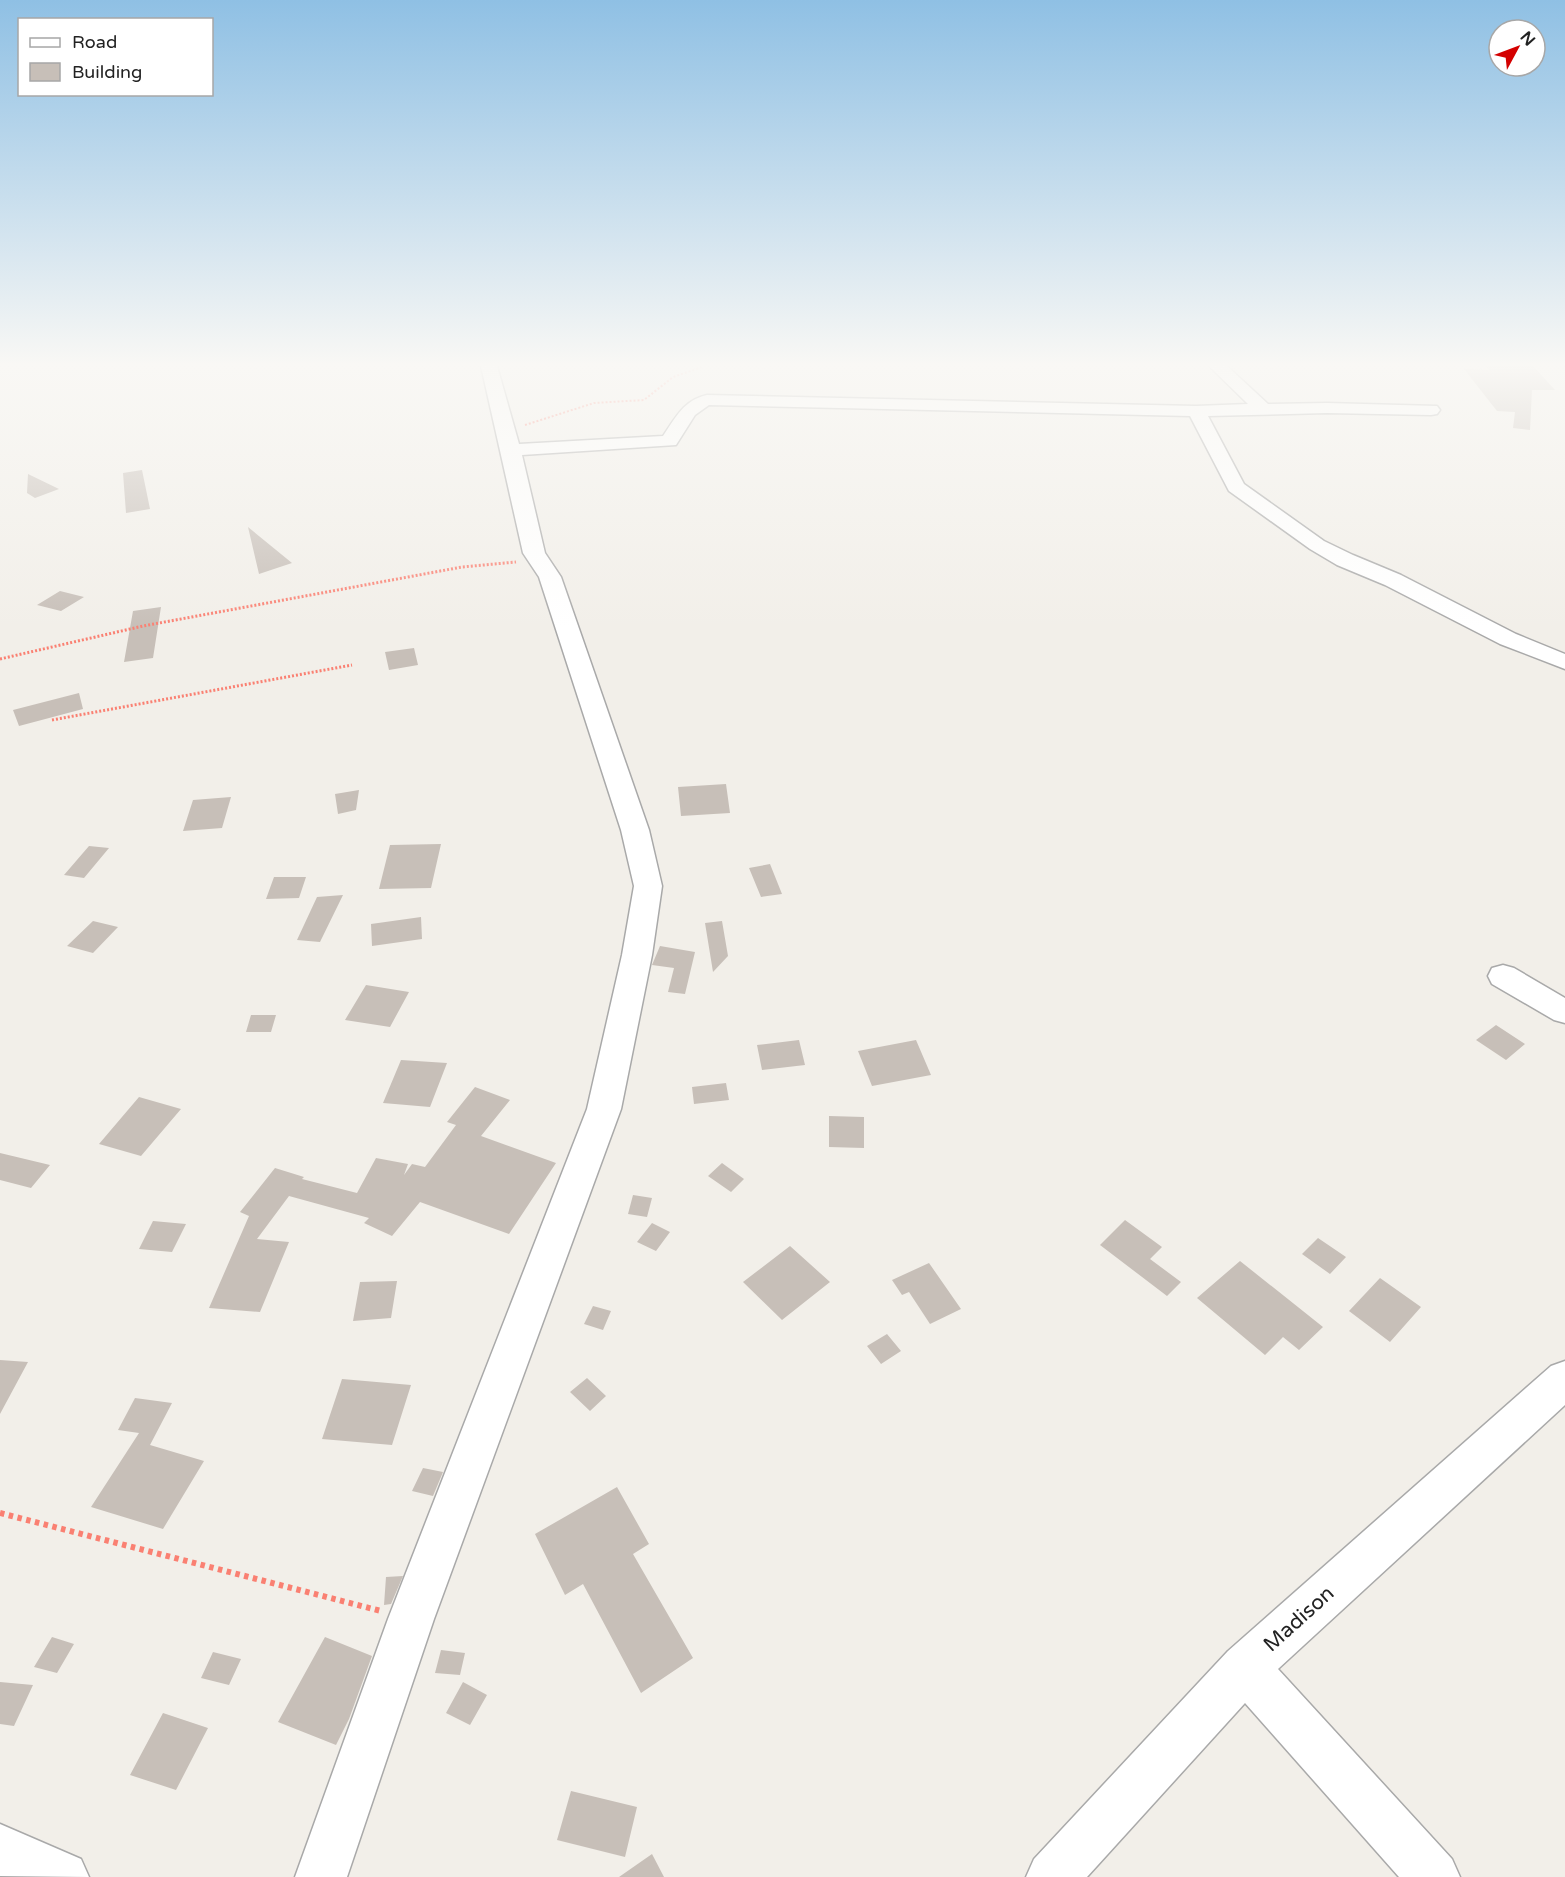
<svg xmlns="http://www.w3.org/2000/svg" width="1565" height="1877" font-family="'Varela Round',sans-serif">
<style>
.building{fill:#c7bfb8}
.lines{fill:none;stroke-linecap:round;stroke-linejoin:round}
.minor-casing{stroke:#a9a9a9;stroke-width:3}
.path-far2{stroke:#fa8072;stroke-width:2;stroke-dasharray:2 2;stroke-linecap:butt}
.path-far1{stroke:#fa8072;stroke-width:3;stroke-dasharray:2 2;stroke-linecap:butt}
.path{stroke:#fa8072;stroke-width:6;stroke-dasharray:4.5 4.5;stroke-linecap:butt}
.minor{fill:#fff;fill-rule:evenodd}
.labels{text-anchor:middle;dominant-baseline:central;stroke-width:6;stroke-linejoin:round;paint-order:stroke}
.near-street-label{font-size:21px;fill:#222;stroke:#fff}
</style>
<rect width="100%" height="100%" fill="#f2efe9"/>
<!-- building -->
<path class="building" d="M1485 366H1533L1555 390H1532L1530 430 1513 428 1515 412 1497 411 1464 369 1490 370Z
M142 470 150 509 126 513 123 473Z
M28 474 59 489 35 498 27 493Z
M248 527 292 563 259 574Z
M60 591 84 597 61 611 37 605Z
M161 607 153 658 124 662 133 611Z
M414 648 418 665 389 670 385 652Z
M79 693 83 709 19 726 13 710Z
M726 784 730 813 681 816 678 787Z
M359 790 356 810 338 814 335 794Z
M231 797 222 828 183 831 193 800Z
M441 844 431 888 379 889 390 845Z
M89 846 109 848 84 878 64 875Z
M770 864 782 894 761 897 749 868Z
M274 877H306L299 898 266 899Z
M343 895 320 942 297 940 317 897Z
M421 917 422 939 372 946 371 924Z
M93 921 118 927 93 953 67 946Z
M722 921 728 956 713 972 705 923Z
M660 946 695 952 685 994 668 992 674 968 652 965Z
M366 985 409 992 390 1027 345 1020Z
M251 1015H276L271 1032H246Z
M1496 1025 1525 1044 1506 1060 1476 1040Z
M799 1040 805 1065 762 1070 757 1045Z
M916 1040 931 1075 872 1086 858 1051Z
M401 1060 447 1063 430 1107 383 1103Z
M726 1083 729 1100 694 1104 692 1087Z
M475 1087 510 1100 481 1136 556 1163 509 1234 420 1202 392 1236 364 1223 369 1218 289 1196 257 1239 289 1242 260 1312 209 1308 249 1216 240 1212 275 1168 304 1177 302 1179 357 1193 376 1158 408 1164 404 1175 412 1164 425 1167 456 1125 447 1122Z
M139 1097 181 1109 141 1156 99 1144Z
M829 1116 864 1117V1148L829 1147Z
M0 1153 50 1165 31 1188 0 1180Z
M722 1163 744 1179 731 1192 708 1176Z
M633 1195 652 1198 647 1217 628 1214Z
M1125 1220 1162 1247 1150 1259 1181 1282 1167 1296 1100 1245Z
M153 1221 186 1224 172 1252 139 1249Z
M652 1223 670 1232 656 1251 637 1242Z
M1318 1238 1346 1257 1330 1274 1302 1254Z
M790 1246 830 1282 782 1320 743 1282Z
M1240 1261 1323 1327 1299 1350 1283 1337 1265 1355 1197 1298Z
M929 1263 961 1309 930 1324 909 1292 902 1295 892 1280Z
M1380 1278 1421 1307 1390 1342 1349 1311Z
M397 1281 391 1318 353 1321 360 1282Z
M593 1306 611 1311 603 1330 584 1324Z
M887 1334 901 1351 881 1364 867 1346Z
M0 1360 28 1362 0 1414Z
M587 1378 606 1396 590 1411 570 1392Z
M342 1379 411 1385 392 1445 322 1439Z
M135 1398 172 1403 150 1445 204 1461 163 1529 91 1507 139 1433 118 1430Z
M423 1468 443 1472 433 1496 412 1491Z
M617 1487 649 1544 633 1554 693 1658 641 1693 583 1584 565 1595 535 1534Z
M403 1576 391 1604 384 1605 386 1577Z
M52 1637 74 1644 57 1673 34 1667Z
M325 1637 372 1656 349 1719 336 1745 278 1722Z
M441 1650 465 1653 460 1675 435 1673Z
M213 1652 241 1659 229 1685 201 1678Z
M0 1682 33 1685 14 1726 0 1724Z
M463 1682 487 1695 470 1725 446 1713Z
M163 1713 208 1728 176 1790 130 1775Z
M571 1791 637 1807 625 1857 557 1840Z
M652 1854 664 1877H619Z"/>
<g class="lines">
<!-- minor casing -->
<g class="minor-casing">
<path id="minor" d="M481 366H497L519 444 663 436C676 417 684 400 707 395L1196 406 1248 404 1209 366H1227L1268 404 1327 403 1437 406 1440 410 1437 414 1431 415 1327 413 1208 416 1244 484 1324 541 1353 555 1401 575 1516 634 1565 654V669L1500 644 1385 585 1337 565 1310 549 1229 491 1190 416 709 405 695 415 676 445 522 455 545 553 561 577 649 830 662 886 652 955 621 1109 434 1619 347 1877H295L388 1619 587 1109 622 955 634 886 621 830 539 577 523 553Z
M1503 965 1514 968 1565 998V1023L1554 1020 1492 984 1488 976 1492 968Z
M1565 1361V1405L1278 1669 1452 1859 1460 1877H1399L1245 1703 1087 1877H1026L1034 1859 1228 1651 1551 1366Z
M0 1824 81 1859 89 1877 0 1876Z"/>
</g>
<!-- path-far2 -->
<path class="path-far2" d="M525 425 594 403 644 400 673 377 705 366"/>
<!-- path-far1 -->
<path class="path-far1" d="M0 659 143 626 462 567 516 562
M52 720 352 665"/>
<!-- path -->
<path class="path" d="M0 1513 381 1611"/>
<!-- minor -->
<use href="#minor" class="minor"/>
</g>
<!-- sky -->
<linearGradient id="sky" x2="0" y2="1"><stop stop-color="#8fc0e4"/><stop offset="0.58" stop-color="#f9f8f5"/><stop offset="1" stop-color="#f9f8f5" stop-opacity="0"/></linearGradient>
<rect width="1565" height="629" fill="url(#sky)"/>
<g class="labels">
<!-- near-street labels -->
<g class="near-street-label">
<text transform="translate(1299 1619) rotate(-42)">Madison</text>
</g>
</g>
<!-- legend -->
<rect x="18" y="18" width="195" height="78" fill="#ffffff" stroke="#a7a7a7" stroke-width="1.5"/>
<rect x="30" y="38" width="30" height="9" fill="#ffffff" stroke="#a7a7a7" stroke-width="1.5"/>
<text x="72" y="48" font-size="18" fill="#222222">Road</text>
<rect x="30" y="63" width="30" height="18" fill="#c7bfb8" stroke="#a7a7a7" stroke-width="1.5"/>
<text x="72" y="78" font-size="18" fill="#222222">Building</text>
<!-- north arrow -->
<g transform="translate(1517 48) rotate(49)"><circle r="28" fill="#ffffff" stroke="#a7a7a7" stroke-width="1.5"/>
<path d="M0-4.5L10 22L0 15L-10 22Z" fill="#d40000"/>
<text y="-9" font-size="16" font-weight="bold" text-anchor="middle" fill="#222222">N</text>
</g>
</svg>
